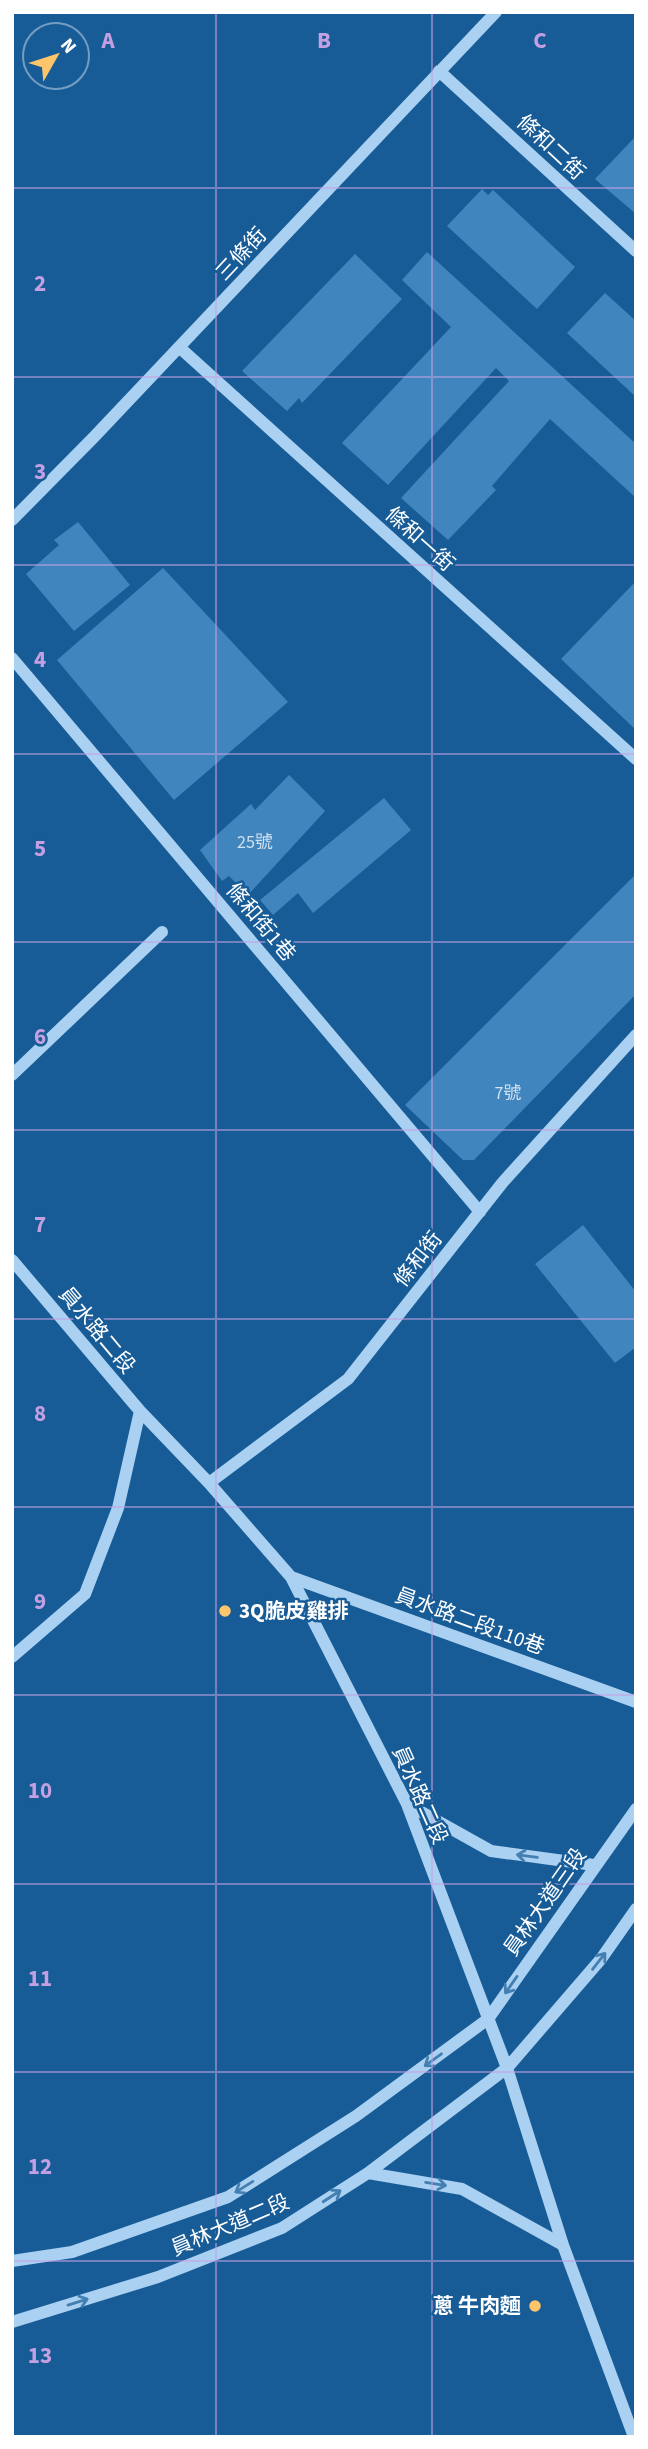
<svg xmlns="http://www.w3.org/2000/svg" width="648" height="2449" font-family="'Source Sans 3','Noto Sans TC',sans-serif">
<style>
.building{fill:#4085be}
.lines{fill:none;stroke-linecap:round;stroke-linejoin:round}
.minor{stroke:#aad1f1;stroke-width:12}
.oneway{stroke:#447fb2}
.grid{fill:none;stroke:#c4a0e2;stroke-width:2;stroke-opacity:0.55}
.poi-dot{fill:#ffc56a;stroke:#185c97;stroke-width:2.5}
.labels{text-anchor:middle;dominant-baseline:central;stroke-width:5;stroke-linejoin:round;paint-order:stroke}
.number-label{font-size:18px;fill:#cfe0ef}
.street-label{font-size:21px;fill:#fff;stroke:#185c97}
.poi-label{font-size:21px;font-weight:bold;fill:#fff;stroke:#185c97;text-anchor:start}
.grid-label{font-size:23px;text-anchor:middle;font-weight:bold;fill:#c4a0e2;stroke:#185c97;stroke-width:5;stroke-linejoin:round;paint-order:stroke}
</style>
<rect width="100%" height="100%" fill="#185c97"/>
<!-- building -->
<path class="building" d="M636 136V214L595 179Z
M482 189 488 195 493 190 575 267 537 309 447 226Z
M427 252 636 444V498L550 419 492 486 496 490 448 540 401 498 509 381 496 368 388 485 342 443 451 327 402 280Z
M355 254 402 299 302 403 299 398 287 411 242 371Z
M605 293 636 321V397L567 333Z
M78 522 130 585 74 631 26 574 59 545 54 540Z
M163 568 288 702 174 800 57 660Z
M636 581V730L561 659Z
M289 775 325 811 248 895 229 876 222 881 200 850 251 804 255 810Z
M384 798 411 830 313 913 298 893 273 915 260 900Z
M636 874V994L474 1160H463L405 1105Z
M583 1225 636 1292V1347L615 1363 535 1264Z"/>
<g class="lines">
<!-- minor -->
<path class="minor" d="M439 71 636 251
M179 347 636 759
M12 520 94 437 496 12
M12 658 480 1212
M12 1075 162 932
M12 1260 140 1411 209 1483 291 1577 407 1804 507 2068 563 2245 634 2437
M209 1483 348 1379 503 1182 636 1035
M291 1577 636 1702
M12 1657 85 1594 118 1508 140 1411
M407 1804 491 1851 594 1865
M368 2173 462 2189 563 2245
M12 2261 72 2252 228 2197 356 2116 488 2019 636 1809
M12 2322 158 2277 282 2228 368 2173 507 2068 601 1959 636 1909"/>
</g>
<!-- one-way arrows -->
<defs><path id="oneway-shaft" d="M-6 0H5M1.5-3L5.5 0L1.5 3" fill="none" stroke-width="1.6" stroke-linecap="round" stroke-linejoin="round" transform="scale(1.75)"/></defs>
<g class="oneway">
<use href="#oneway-shaft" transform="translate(527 1856) rotate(-172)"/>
<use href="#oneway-shaft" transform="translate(599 1961) rotate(-52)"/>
<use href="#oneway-shaft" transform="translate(511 1985) rotate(125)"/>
<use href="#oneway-shaft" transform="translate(433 2060) rotate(144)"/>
<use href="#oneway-shaft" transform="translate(436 2184) rotate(9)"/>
<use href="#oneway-shaft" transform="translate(244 2187) rotate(148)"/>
<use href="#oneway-shaft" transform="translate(332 2196) rotate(-33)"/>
<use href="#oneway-shaft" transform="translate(78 2302) rotate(-17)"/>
</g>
<!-- grid -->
<path class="grid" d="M216 12V2437M432 12V2437M12 188H636M12 377H636M12 565H636M12 754H636M12 942H636M12 1130H636M12 1319H636M12 1507H636M12 1695H636M12 1884H636M12 2072H636M12 2261H636"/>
<!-- markers -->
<g class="poi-dot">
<circle cx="225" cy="1611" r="7"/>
<circle cx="535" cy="2306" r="7"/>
</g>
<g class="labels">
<!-- number labels -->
<g class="number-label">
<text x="255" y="842">25號</text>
<text x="508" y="1093">7號</text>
</g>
<!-- street labels -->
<g class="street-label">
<text transform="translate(551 147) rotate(43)">條和二街</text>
<text transform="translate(241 254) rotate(-47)">三條街</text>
<text transform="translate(420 539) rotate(42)">條和一街</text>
<text transform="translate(261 922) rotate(50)">條和街1巷</text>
<text transform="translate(418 1259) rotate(-52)">條和街</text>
<text transform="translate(97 1330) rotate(50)">員水路二段</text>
<text transform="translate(470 1621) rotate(20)">員水路二段110巷</text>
<text transform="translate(420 1795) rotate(66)">員水路二段</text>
<text transform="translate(545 1902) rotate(-55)">員林大道三段</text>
<text transform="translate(230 2225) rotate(-23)">員林大道二段</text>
</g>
<!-- poi labels -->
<g class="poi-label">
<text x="239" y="1611">3Q脆皮雞排</text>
<text x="521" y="2306" text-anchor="end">蔥 牛肉麵</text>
</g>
</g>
<g class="grid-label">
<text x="108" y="48">A</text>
<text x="324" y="48">B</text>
<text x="540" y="48">C</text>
<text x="40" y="291">2</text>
<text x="40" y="479">3</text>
<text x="40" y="667">4</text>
<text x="40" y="856">5</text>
<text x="40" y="1044">6</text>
<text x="40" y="1232">7</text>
<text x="40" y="1421">8</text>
<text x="40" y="1609">9</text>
<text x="40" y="1798">10</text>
<text x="40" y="1986">11</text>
<text x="40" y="2174">12</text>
<text x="40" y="2363">13</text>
</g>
<!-- border -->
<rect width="648" height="2449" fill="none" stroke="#ffffff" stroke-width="28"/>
<!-- north arrow -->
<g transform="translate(56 56) rotate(51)"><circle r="33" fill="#185c97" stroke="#749dc1" stroke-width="2"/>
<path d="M0-5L12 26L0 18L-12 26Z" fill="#ffc56a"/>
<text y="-10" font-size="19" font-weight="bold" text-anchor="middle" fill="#ffffff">N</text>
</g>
</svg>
